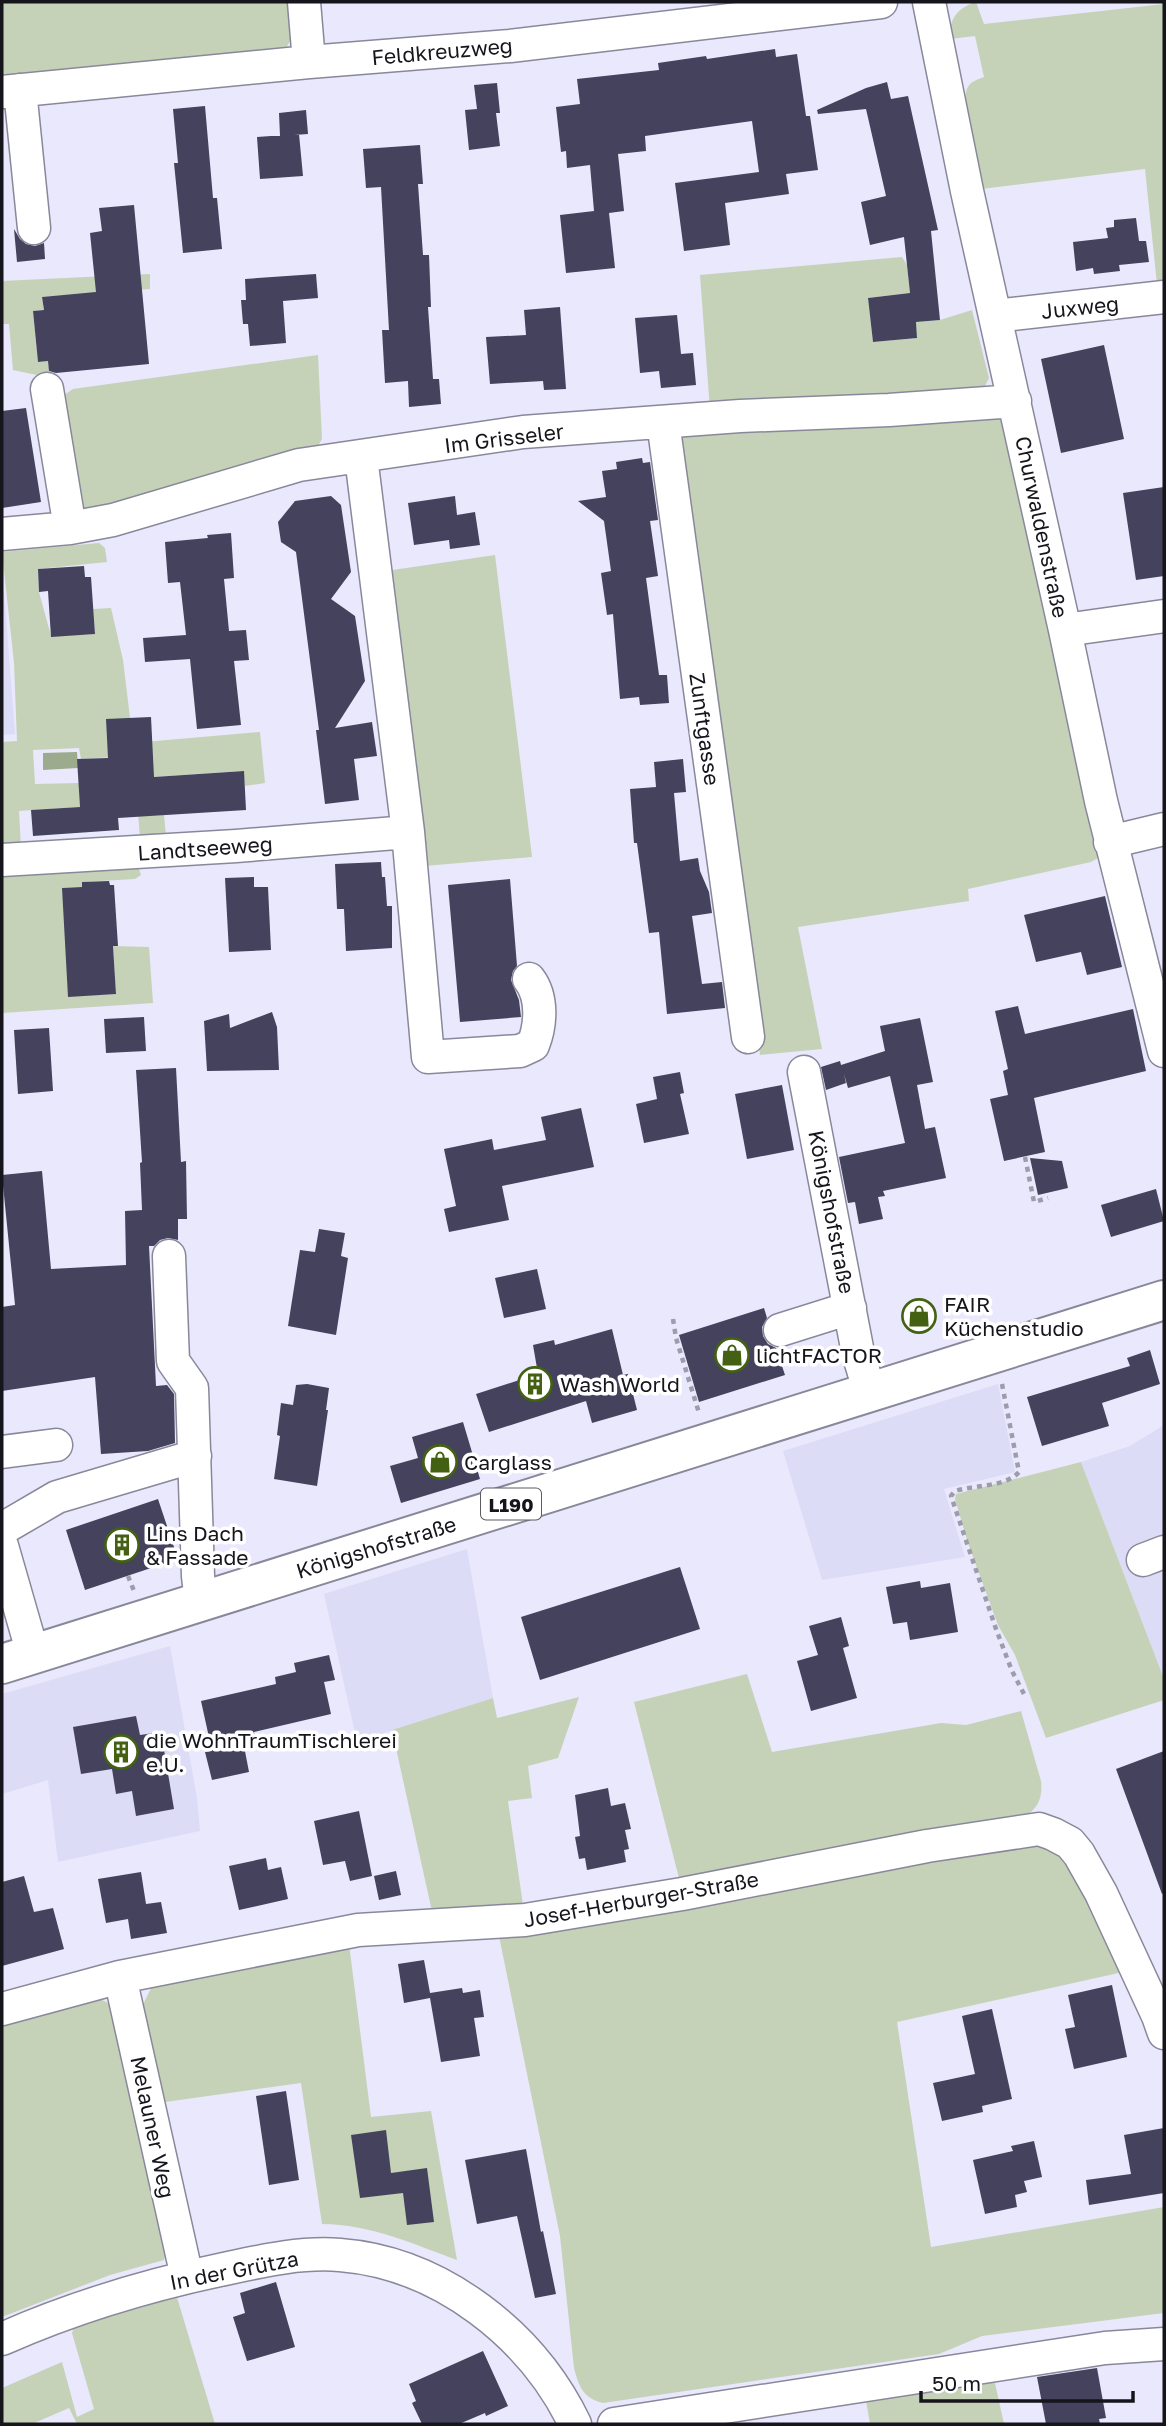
<svg xmlns="http://www.w3.org/2000/svg" width="1166" height="2426" font-family="'Golos Text',sans-serif">
<style>
.built{fill:#dddcf7}
.green{fill:#c5d2b8}
.water{fill:#9caa8d}
.building{fill:#44425c}
.lines{fill:none;stroke-linecap:round;stroke-linejoin:round}
.minor-casing{stroke:#89889b;stroke-width:35}
.major-casing{stroke:#89889b;stroke-width:42}
.path{stroke:#9d9cab;stroke-width:4.5;stroke-dasharray:5 5;stroke-linecap:butt}
.minor{stroke:#fff;stroke-width:32}
.major{stroke:#fff;stroke-width:38}
.labels{text-anchor:middle;dominant-baseline:central;stroke-width:7;stroke-linejoin:round;paint-order:stroke}
.shield{fill:#fff;stroke:#5c5b60;stroke-width:2}
.shield-label{font-size:19px;font-weight:bold;fill:#16151c}
.street-label{font-size:21px;fill:#16151c;stroke:#fff}
.poi-label{font-size:21px;fill:#16151c;stroke:#fff;text-anchor:start}
</style>
<rect width="100%" height="100%" fill="#e9e8fc"/>
<!-- built -->
<path class="built" d="M2 592H4L15 734 2 735Z
M998 1384 1015 1472 944 1489 965 1557 822 1580 783 1451Z
M1164 1425V1679L1081 1462 1130 1446Z
M467 1549 493 1698 357 1742 324 1594Z
M170 1646 197 1798 200 1831 58 1862 48 1780 2 1794V1694Z"/>
<!-- green -->
<path class="green" d="M2 2H292C293 20 297 37 283 51L2 82Z
M976 2 984 24 1164 4V283L1157 284 1145 169 981 189C977 169 960 106 967 89 970 81 977 80 984 77L975 36 950 39C949 19 957 8 976 2Z
M902 257 907 265 910 293 868 298 873 342 917 338 916 322 940 320 972 310 989 378 985 386 710 410 700 275Z
M150 274V289L42 297 44 310 33 311 38 362 48 361 50 374 37 375 13 370 9 324H2V281Z
M318 355 322 439 315 451 91 513 79 507 61 397 73 389Z
M996 416 1001 420 1008 438 1098 858 1091 862 968 889 969 901 798 927 822 1049 760 1055 678 434Z
M99 543 105 548 107 562 38 569 39 592 51 636 95 634 93 609 111 608 123 660 133 743 260 732 265 783 245 786 243 771 154 777 149 816 164 815 166 836 140 838 137 801 114 757 81 759 79 748 33 750 35 784 79 783 80 807 19 811 21 849 2 850V742L17 741 14 663 2 552Z
M495 555 532 857 424 866 386 571Z
M130 865 139 869 141 875 135 879 82 882V887L62 888 89 995 116 994 113 946 149 947 153 1003 2 1013V874Z
M1081 1462 1164 1679V1700L1046 1738 1015 1655 998 1625 968 1543 955 1499 956 1494Z
M747 1674 772 1752 941 1723 966 1725 1021 1711 1041 1781C1043 1797 1038 1809 1024 1817L680 1882 634 1702Z
M579 1697 558 1758 528 1766 532 1798 508 1801 524 1912 433 1916 392 1730 493 1698 497 1718Z
M1037 1845 1053 1851 1069 1864 1123 1972 897 2022 931 2247 1164 2207V2313L982 2336 939 2354 603 2403C583 2398 579 2387 574 2368L560 2236 499 1936 929 1856Z
M349 1944 371 2117 431 2111 457 2260C413 2244 370 2224 322 2224L301 2083 158 2103 141 2009 152 1986Z
M98 1998 110 2004 167 2251 164 2260 110 2275 2 2317V2021Z
M176 2294 215 2424H77L69 2408 32 2424H2V2388L62 2362 77 2417 94 2409 72 2333 75 2325Z
M993 2374 1004 2424H870L865 2395Z"/>
<!-- water -->
<path class="water" d="M77 752 78 768 43 770V753Z"/>
<!-- building -->
<path class="building" d="M775 49 776 57 797 54 806 116H810L818 170 786 174 789 194 725 203 730 245 684 251 675 183 759 172 752 121 645 136 646 151 618 154 624 211 609 213 615 268 566 273 560 215 594 211 590 165 567 168 566 151 561 152 556 107 580 104 577 79 659 70 658 63 706 56 707 59Z
M887 82 891 99 908 96 938 230 931 231 940 320 916 322 917 338 873 342 868 298 910 293 904 237 870 245 861 202 886 196 866 109 818 114 817 110 866 88Z
M497 83 500 113H496L500 146 469 150 465 110 477 109 474 85Z
M205 106 213 198H217L222 249 183 253 174 163H178L173 109Z
M306 110 308 134 280 136 279 113Z
M299 134 303 176 260 179 257 137Z
M420 145 423 184H418L423 255H429L431 307H428L433 379H439L441 404 409 407 408 381 385 383 382 330H389L381 187 366 188 363 149Z
M134 205 149 364 56 373 49 371 48 361 38 362 33 311 44 310 42 297 96 292 90 233 102 231 99 208Z
M1136 218 1139 241H1146L1149 262 1119 265 1120 271 1094 274 1093 268 1076 271 1073 242 1108 238 1106 228 1114 227V220Z
M14 229 20 239 26 244 35 246 44 243 45 259 17 262Z
M316 274 318 298 283 301 286 343 250 346 248 324H243L241 300H246L245 279Z
M560 307 566 389 544 390 543 381 490 384 486 337 526 335 524 310Z
M677 315 681 354 693 353 696 385 661 388 659 371 640 373 635 318Z
M1104 345 1124 439 1061 453 1041 359Z
M26 408 41 502 2 508V411Z
M642 458 643 463 650 462 658 520 650 521 658 576 646 578 659 675H667L669 703 640 705 639 697 620 699 613 614 607 615 601 573 611 571 604 521 578 501 606 497 602 471 617 469 616 462Z
M1164 487V576L1136 580 1123 493Z
M331 496 341 505 351 572 331 599 355 616 365 681 335 728 372 722 377 756 354 759 359 800 325 804 316 730H319L296 552 281 542 278 522 295 501Z
M455 496 457 515 475 512 480 545 450 549 449 540 414 545 408 503Z
M231 533 234 578 224 579 229 631 246 630 249 660 234 661 241 725 197 729 190 659 145 662 143 638 186 635 180 582 168 583 165 542 208 538 207 535Z
M84 566 85 577H91L95 634 51 637 48 591 39 592 38 569Z
M151 717 154 777 244 771 246 810 118 818 119 830 33 836 31 810 80 807 77 759 108 758 106 719Z
M683 759 686 792 674 793 680 861 698 858 700 871 709 892 712 913 692 916 702 984 722 982 725 1008 667 1014 659 932 649 933 637 843H634L630 789 656 787 654 762Z
M381 862 382 877H385L387 906H392V948L346 951 344 909H337L335 864Z
M254 877V887H268L271 950 229 952 225 878Z
M510 879 517 966 513 971 511 980 519 1000 521 1017 460 1022 448 885Z
M109 881 110 885H114L118 946H113L116 994 68 997 62 888 82 887V882Z
M1105 896 1122 967 1087 975 1081 952 1036 962 1024 915Z
M1018 1006 1025 1034 1133 1009 1146 1071 1034 1098 1045 1152 1004 1161 990 1099 1008 1095 1003 1071 1008 1069 995 1011Z
M272 1012 277 1027 279 1070 207 1071 204 1021 229 1014 230 1028Z
M144 1017 146 1051 106 1053 104 1019Z
M920 1018 933 1082 917 1085 925 1129 935 1127 946 1178 883 1191 885 1196 878 1197 883 1219 859 1224 855 1202 848 1203 839 1157 905 1143 890 1076 848 1088 844 1074 846 1083 826 1090 821 1067 840 1061 841 1065 885 1051 880 1026Z
M49 1028 53 1091 18 1094 14 1030Z
M176 1068 181 1162 186 1161 187 1219H178V1240L168 1238 160 1240 154 1246H149L156 1386 167 1385 174 1394 175 1443 148 1451 101 1454 95 1377 2 1391V1307L15 1305 2 1175 42 1171 51 1269 126 1265 125 1211 142 1210 140 1163 142 1162 136 1070Z
M680 1072 684 1093 680 1094 689 1134 644 1143 636 1104 657 1099 653 1077Z
M782 1085 794 1150 747 1159 735 1094Z
M581 1108 594 1167 502 1186 509 1220 449 1232 444 1209 456 1206 444 1149 492 1139 494 1150 546 1140 541 1117Z
M1030 1158 1062 1161 1068 1188 1038 1195Z
M1156 1189 1164 1221 1111 1237 1101 1205Z
M319 1229 345 1233 341 1256 348 1258 336 1335 288 1326 300 1250 315 1252Z
M537 1269 546 1309 504 1318 495 1278Z
M764 1308 767 1318 762 1327 763 1336 768 1344 776 1348 785 1375 699 1402 679 1335Z
M612 1329 623 1375 628 1374 637 1410 592 1423 586 1401 489 1432 476 1394 538 1374 533 1345 554 1340 555 1345Z
M1150 1350 1160 1384 1102 1403 1109 1426 1042 1446 1027 1397 1130 1366 1127 1358Z
M307 1384 329 1388 326 1410H328L317 1486 274 1479 280 1436 277 1435 281 1403 293 1405 296 1385Z
M463 1422 480 1479 401 1503 390 1466 418 1458 412 1437Z
M158 1499 178 1559 85 1590 66 1530Z
M680 1567 700 1629 540 1680 521 1617Z
M920 1581 921 1588 950 1583 958 1632 910 1640 907 1622 893 1624 886 1587Z
M841 1617 849 1646 843 1648 857 1698 811 1711 797 1661 818 1655 809 1626Z
M329 1655 335 1680 324 1682 331 1714 254 1732 256 1743 244 1746 249 1772 212 1780 205 1752 212 1751 201 1701 276 1684 275 1677 296 1672 294 1663Z
M136 1716 140 1735 161 1732 174 1809 136 1816 132 1791 116 1794 112 1769 81 1774 73 1727Z
M1164 1751V1893L1162 1894 1116 1769Z
M608 1788 611 1806 625 1803 631 1829 625 1830 629 1849 624 1850 626 1862 587 1870 585 1858 579 1859 575 1837 580 1836 575 1795Z
M359 1811 372 1876 350 1881 345 1861 323 1865 314 1821Z
M266 1858 268 1870 281 1867 288 1899 239 1910 229 1866Z
M396 1871 401 1895 379 1900 374 1876Z
M141 1872 146 1904 161 1902 167 1933 131 1939 128 1919 106 1923 98 1879Z
M24 1876 34 1912 53 1908 64 1949 2 1966V1882Z
M424 1960 430 1993 462 1988 463 1993 480 1990 484 2017 474 2018 480 2056 441 2062 430 1998 404 2003 398 1964Z
M1112 1985 1127 2057 1074 2069 1065 2029 1075 2027 1068 1995Z
M992 2009 1012 2099 982 2106 983 2112 942 2121 933 2083 975 2074 962 2016Z
M286 2091 299 2180 269 2185 256 2096Z
M1164 2128V2193L1089 2205 1086 2180 1131 2174 1124 2135Z
M386 2130 391 2173 427 2168 434 2222 407 2225 403 2193 360 2198 351 2135Z
M1034 2141 1042 2177 1024 2181 1027 2192 1015 2195 1017 2207 985 2214 973 2160 1013 2151 1011 2146Z
M526 2149 541 2232 543 2231 556 2294 535 2298 517 2216 477 2224 465 2160Z
M276 2282 295 2347 247 2361 233 2317 245 2313 240 2293Z
M483 2351 508 2406 486 2416 485 2413 459 2424H422L412 2403 416 2401 409 2384Z
M1097 2368 1106 2418 1099 2419 1100 2424H1046L1037 2377Z"/>
<g class="lines">
<!-- minor casing -->
<g class="minor-casing">
<path id="minor" d="M304 2 309 62
M929 2 967 191 1065 630 1101 801 1164 1051
M20 90 34 228
M2 92 309 62 510 46 881 2
M995 316 1164 297
M47 389 70 528
M663 422 748 1037
M2 534 70 528 113 520 299 465 523 432 740 416 889 410 1015 401
M1065 630 1164 616
M408 832 428 1057 520 1051 533 1045C541 1025 543 997 529 979
M1110 842 1164 829
M2 860 236 846 408 832 361 457
M804 1072 858 1353 870 1393
M169 1256 173 1361 192 1388 198 1576 201 1602
M780 1330 850 1308
M2 1452 56 1445
M2 1529 57 1497 195 1456
M2 1546 33 1654
M1143 1560 1164 1552
M120 1977 187 2277
M2 2009 120 1977 358 1930 525 1920 682 1894 927 1846 1039 1829 1053 1834 1070 1843 1079 1854 1101 1893 1158 2016 1164 2033
M2 2339C74 2307 152 2284 229 2268 266 2260 303 2252 340 2255 441 2263 532 2335 575 2424
M614 2424 1105 2348 1164 2344"/>
</g>
<!-- major casing -->
<g class="major-casing">
<path id="major" d="M2 1664 1164 1300"/>
</g>
<!-- path -->
<path class="path" d="M1025 1157 1034 1202 1048 1198
M673 1319 676 1338 699 1413
M1002 1384 1019 1472C1006 1487 974 1485 955 1491L951 1496 996 1629 1012 1671 1024 1694
M128 1576 134 1591"/>
<!-- minor -->
<use href="#minor" class="minor"/>
<!-- major -->
<use href="#major" class="major"/>
</g>
<!-- icons -->
<defs>
<g id="shop-ring" transform="scale(1.75)"><circle r="9.5" fill="#fff" stroke="#436013" stroke-width="1.5"/><path d="M-5-2.5h2.3a2.7 3.5 0 0 1 5.4 0H5L5.5 6h-11ZM-1.5-2.5h3a1.5 2.3 0 0 0-3 0Z" fill="#436013"/></g>
<g id="building-ring" transform="scale(1.75)"><circle r="9.5" fill="#fff" stroke="#436013" stroke-width="1.5"/><path d="M-4-6H4V6H1V3H-1V6H-4ZM-2.5-4.3h1.7v1.8h-1.7ZM.8-4.3h1.7v1.8H.8ZM-2.5-1h1.7V.8h-1.7ZM.8-1h1.7V.8H.8Z" fill="#436013"/></g>
</defs>
<g fill-rule="evenodd">
<use href="#shop-ring" x="919" y="1316"/>
<use href="#shop-ring" x="732" y="1355"/>
<use href="#building-ring" x="535" y="1384"/>
<use href="#shop-ring" x="440" y="1462"/>
<use href="#building-ring" x="122" y="1545"/>
<use href="#building-ring" x="121" y="1752"/>
</g>
<g class="labels">
<!-- shield labels -->
<rect class="shield" x="481" y="1488.5" width="60" height="31" rx="5"/>
<g class="shield-label">
<text x="511" y="1504">L190</text>
</g>
<!-- street labels -->
<g class="street-label">
<text transform="translate(442 51) rotate(-5)">Feldkreuzweg</text>
<text transform="translate(1080 307) rotate(-6)">Juxweg</text>
<text transform="translate(504 438) rotate(-7)">Im Grisseler</text>
<text transform="translate(1042 527) rotate(78)">Churwaldenstraße</text>
<text transform="translate(705 729) rotate(82)">Zunftgasse</text>
<text transform="translate(205 848) rotate(-4)">Landtseeweg</text>
<text transform="translate(832 1212) rotate(79)">Königshofstraße</text>
<text transform="translate(376 1547) rotate(-17)">Königshofstraße</text>
<text transform="translate(641 1899) rotate(-10)">Josef-Herburger-Straße</text>
<text transform="translate(153 2127) rotate(78)">Melauner Weg</text>
<text transform="translate(234 2270) rotate(-11)">In der Grütza</text>
</g>
<!-- poi labels -->
<g class="poi-label">
<text x="944" y="1304">FAIR<tspan x="944" dy="24">Küchenstudio</tspan></text>
<text x="756" y="1355">lichtFACTOR</text>
<text x="560" y="1384">Wash World</text>
<text x="464" y="1462">Carglass</text>
<text x="146" y="1533">Lins Dach<tspan x="146" dy="24">&amp; Fassade</tspan></text>
<text x="146" y="1740">die WohnTraumTischlerei<tspan x="146" dy="24">e.U.</tspan></text>
</g>
</g>
<!-- border -->
<rect width="1166" height="2426" fill="none" stroke="#16151c" stroke-width="7"/>
<!-- scale -->
<path d="M921 2391v10h212v-10" fill="none" stroke="#16151c" stroke-width="3.5"/>
<text x="932" y="2391" font-size="21" fill="#16151c" stroke="#ffffff" stroke-width="5" paint-order="stroke">50 m</text>
</svg>
